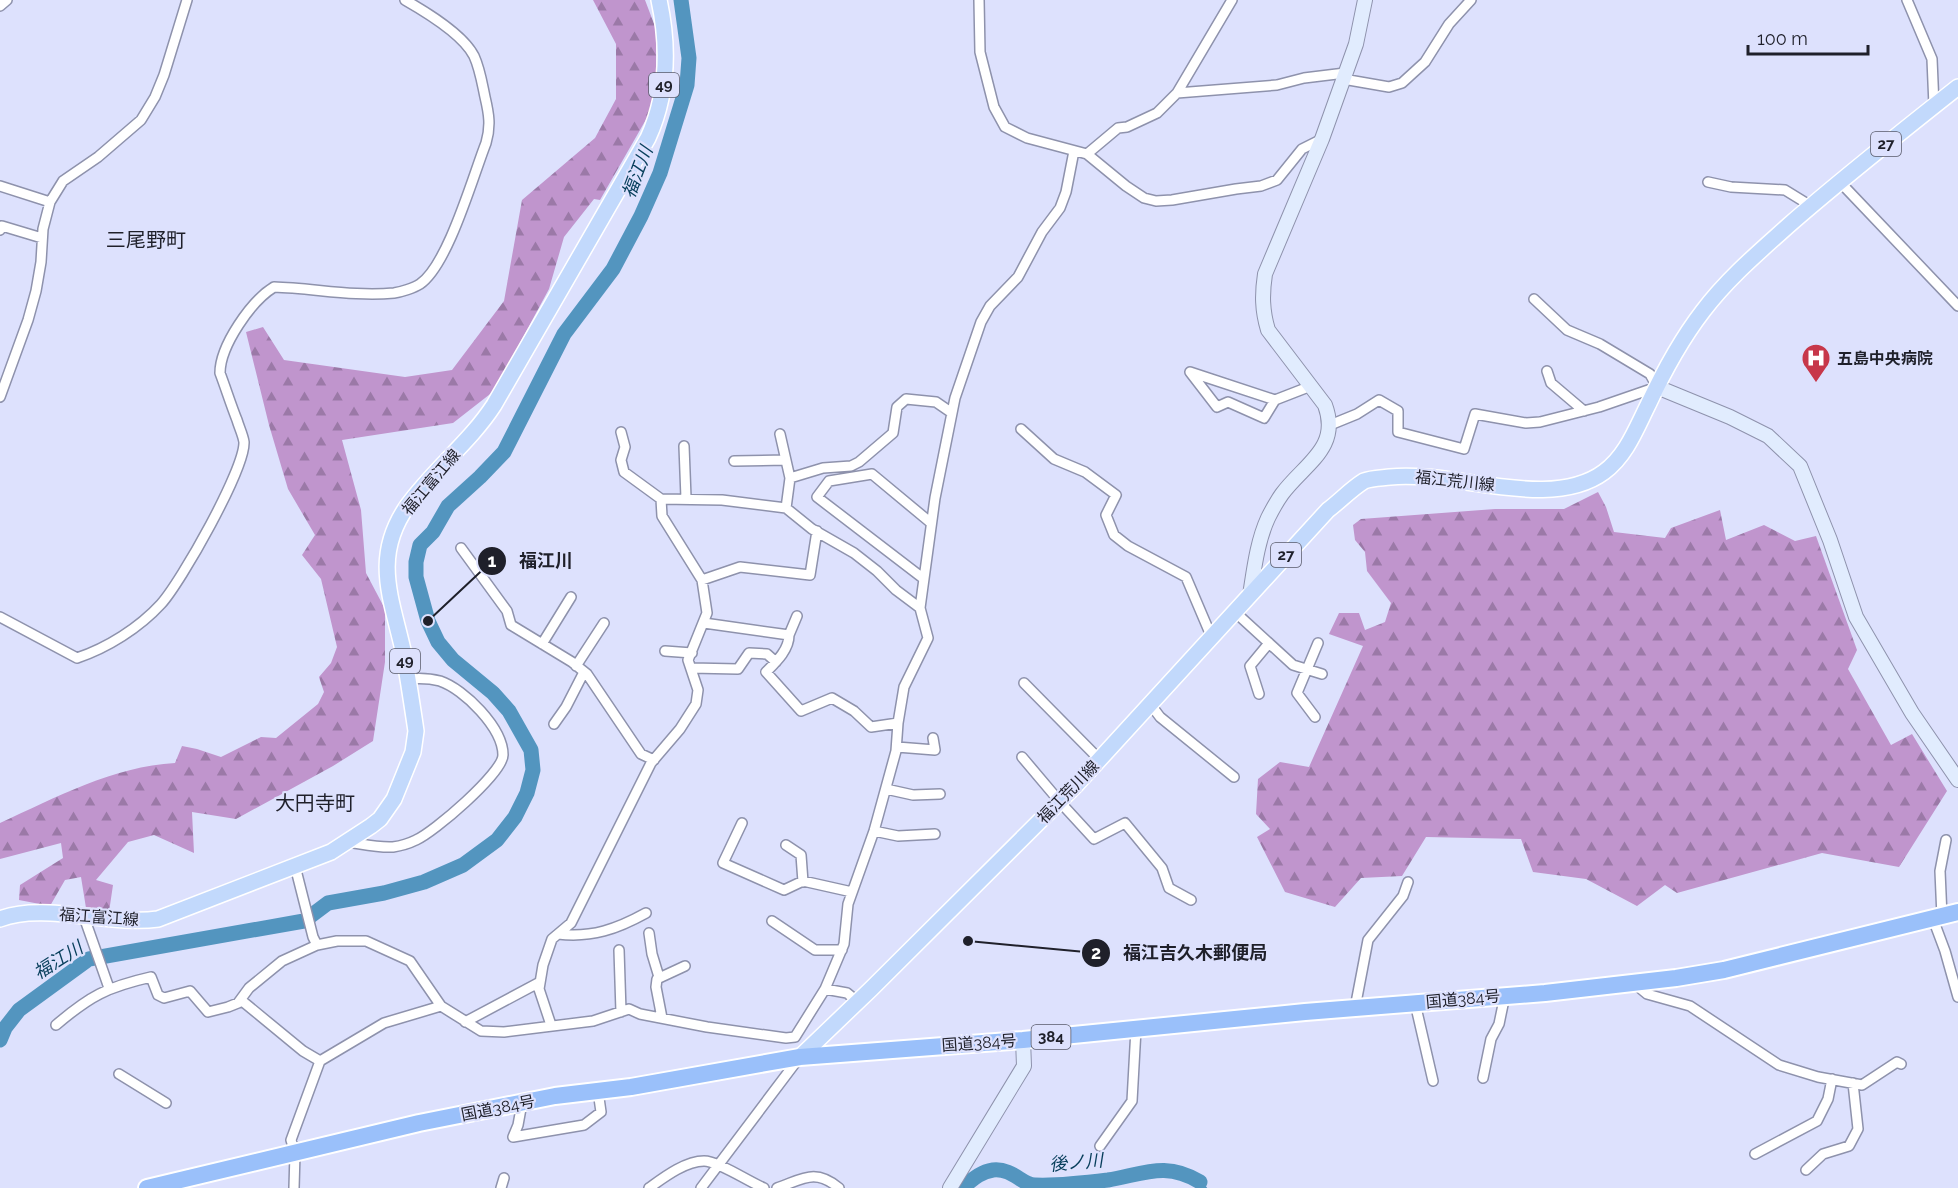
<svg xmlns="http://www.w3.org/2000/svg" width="1958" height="1188" font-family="Raleway,'Noto Sans JP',sans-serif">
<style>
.forest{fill:url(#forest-firs)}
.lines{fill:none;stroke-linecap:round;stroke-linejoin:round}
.stream{stroke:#5395bf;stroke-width:2}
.river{stroke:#5395bf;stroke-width:15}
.street-casing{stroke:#8e92ac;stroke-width:12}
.secondary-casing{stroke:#8e92ac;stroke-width:16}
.primary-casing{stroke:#fff;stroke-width:18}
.highway-casing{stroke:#fff;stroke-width:20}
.street{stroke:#fff;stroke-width:9}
.secondary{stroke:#e1ecfe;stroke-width:14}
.primary{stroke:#c2d9fc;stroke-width:15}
.highway{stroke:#9ac0fa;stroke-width:16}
.labels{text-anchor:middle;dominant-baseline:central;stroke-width:4.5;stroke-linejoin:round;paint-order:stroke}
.shield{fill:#dde1fd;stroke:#585a69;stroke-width:1.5}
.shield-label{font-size:15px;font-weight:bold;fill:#1f202a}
.poi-label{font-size:16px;font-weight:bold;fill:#1f202a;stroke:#dde1fd;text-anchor:start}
.street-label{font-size:16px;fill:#1f202a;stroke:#dde1fd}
.water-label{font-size:18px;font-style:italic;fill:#073e5b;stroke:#dde1fd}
.quarter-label{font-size:20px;fill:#1f202a;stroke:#dde1fd}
.leader{fill:none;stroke:#1f202a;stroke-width:2}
.callout-dot{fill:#1f202a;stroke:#dde1fd;stroke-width:2}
.mark-label{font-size:18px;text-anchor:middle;font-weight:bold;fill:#fff}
.callout-label{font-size:18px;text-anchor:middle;font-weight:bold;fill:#1f202a;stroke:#dde1fd;stroke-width:4.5;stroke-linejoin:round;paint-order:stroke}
</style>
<defs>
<pattern id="forest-firs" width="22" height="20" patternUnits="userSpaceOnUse" patternTransform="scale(1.5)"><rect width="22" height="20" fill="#c095cd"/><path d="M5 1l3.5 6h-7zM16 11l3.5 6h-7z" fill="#9b79a7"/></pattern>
</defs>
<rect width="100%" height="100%" fill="#dde1fd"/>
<!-- forest -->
<path class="forest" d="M593 0H645L656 29V102L600 200 594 199 564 237 549 289 494 391 453 423 342 440 361 510 366 573 385 609V662L373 741 333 766 236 819 192 812 194 853 154 835 128 842 96 880 113 885 109 912 86 908 81 877 65 880 50 906 19 900 20 885 63 858 61 843 0 859V823C55 798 114 766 175 763L182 746 197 749 221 757 261 737 276 738 318 704 324 692 319 677 331 663 337 647 321 579 302 555 315 535 288 489 269 425 246 332 263 327 284 360 405 377 452 370 504 301 522 200 595 138 616 99V44Z
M1598 492 1606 507 1614 532 1665 538 1671 528 1720 510 1726 540 1764 525 1795 541 1816 536 1857 650 1848 669 1891 745 1912 734 1947 791 1899 867 1822 853 1677 893 1665 885 1637 906 1586 879 1533 872 1521 839 1426 837 1402 876 1361 878 1335 907 1285 892 1257 837 1270 829 1256 814 1258 779 1280 762 1309 767 1363 646 1329 634 1339 613H1359L1365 630 1385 622 1391 603 1367 571 1365 552 1355 540 1353 525 1361 519 1495 509H1564Z"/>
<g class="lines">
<!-- stream -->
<path class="stream" d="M1200 1182 1206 1188"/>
<!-- river -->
<path class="river" d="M0 1040 5 1028 19 1010 89 959 304 921 328 903 384 893 424 882 463 865 497 840 515 817 527 793 533 770 531 750 509 711 493 693 453 660 438 642 428 621 416 577V562L420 545 433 532 448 506 480 477 504 452 564 334 613 269 641 216 660 173 687 85 689 58 681 0
M962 1188C972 1180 980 1172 993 1170 1013 1168 1022 1185 1035 1185 1059 1186 1084 1183 1108 1180 1144 1174 1166 1161 1200 1182"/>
<!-- street casing -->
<g class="street-casing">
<path id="street" d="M979 0 980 52 994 107 1005 127 1027 138 1087 154 1126 186 1144 198 1156 201 1172 200 1236 189 1261 186 1277 180 1302 149 1322 139
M1907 0 1932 59 1934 106
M0 6 7 0
M1343 79 1389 87 1402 83 1425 62 1449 24 1471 0
M1177 93 1277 85 1304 78 1345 73
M1087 154 1118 128 1127 127 1157 113 1177 93 1232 0
M1839 181 1958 306
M1708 182 1731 187 1785 190 1811 206
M0 186 50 202
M0 230 2 226 42 238
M1547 371 1551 383 1584 411
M0 397 28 320 36 291 41 262 43 229 50 202 63 181 98 157 141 120 155 97 164 75 187 0
M1275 400 1264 418 1228 402 1217 407 1190 372 1275 400 1311 386
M1330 425 1357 414 1379 400 1398 411V432L1464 449 1475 414 1526 423 1540 422 1599 407 1657 387 1650 374 1600 344 1567 330 1534 299
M1021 429 1054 459 1085 472 1116 495 1106 515 1114 535 1128 546 1186 577 1212 638
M621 432 625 447 621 460 624 472 661 499 722 500 786 508 790 478 823 468 851 466 859 462 893 433 897 407 906 399 936 402 952 413
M780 434 790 478
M684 446 686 498
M734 461 786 460
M786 508 812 529 854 553 877 571 896 590 920 608
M461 548 507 611 511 625 572 662 587 674 641 754 654 760
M924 579 817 497 829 481 872 474 931 523
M702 580 740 567 810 575 817 531
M1235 612 1293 665 1322 674
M0 617 77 658C107 648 139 628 161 604 181 582 245 469 244 442 243 435 239 427 237 420 231 405 226 389 220 373 220 346 251 301 274 287 313 288 354 297 394 293 401 292 414 288 420 284 448 265 473 176 486 143 491 126 489 114 485 97 482 83 480 69 474 56 463 34 426 12 405 0
M704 623 789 635C789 650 776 662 766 672L801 711 832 698 854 711 871 727 898 723
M789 635 797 616
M542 644 571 597
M665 651 692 653
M576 666 604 623
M691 668 738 669 749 653 767 654 776 662
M1024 683 1100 760
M1259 694 1250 666 1269 643
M1151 705 1160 717 1234 777
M1315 717 1297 693 1318 643
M554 724 566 707 584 672
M897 747 935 750 933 738
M1022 757 1060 802 1094 839 1125 823 1162 868 1169 888 1191 900
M886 789 913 795 940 794
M742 823 723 863 784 890 803 881 852 892
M874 831 898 836 935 834
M348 842C362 844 379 848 393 847 400 846 410 843 416 840 433 833 503 773 503 755 503 728 464 689 440 681 429 678 418 678 408 679
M786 845 801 855 803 882
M295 866 313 937 317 945 337 941H366L410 961 441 1006 481 1031 504 1032 593 1021 629 1009 640 1014 707 1027 786 1038 795 1037 825 989 844 944 848 904 874 831 896 751 898 723 904 687 928 638 920 608 935 498 955 398 981 322 990 306 1018 277 1042 232 1060 208 1066 192 1074 151
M84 917 109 988
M1942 917 1940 871 1946 840
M1933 919 1945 951 1958 997
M772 921 815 950H842
M649 933 652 954 659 977
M558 934C592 938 617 929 646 913
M619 950 621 1012
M1635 984 1647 994 1690 1006 1779 1065 1818 1077 1862 1085 1897 1062 1901 1064
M825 989 847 993 858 1002
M241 1000 303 1051 320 1061
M1415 1003 1433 1081
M1355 1008 1368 940 1403 896 1408 882
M662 1018 656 987 657 979 685 966
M465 1022 540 982
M56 1025C90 996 107 987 151 977L158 995 164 998 190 991 208 1012 228 1007 238 1003 249 988 282 961 317 945
M551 1025 539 989 543 965 552 939 571 923 651 763 680 729 696 704 698 690 688 660 707 613 702 580 662 516 661 499
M119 1074 166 1103
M1483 1078 1491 1039 1499 1024 1505 995
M522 1103 518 1125 513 1137 584 1125 601 1112 598 1091
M1100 1146 1132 1101 1136 1029
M1755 1154 1817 1121 1828 1099 1832 1079
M1806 1170 1823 1154 1849 1146 1858 1129 1853 1083
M294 1188 295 1153 291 1140 320 1061 384 1023 441 1006
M501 1188 504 1178
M649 1188C663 1178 685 1161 704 1161 718 1161 749 1182 764 1188
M701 1188 799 1058
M777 1188C803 1179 815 1168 839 1188"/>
</g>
<!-- secondary casing -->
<g class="secondary-casing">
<path id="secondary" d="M1657 387 1730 417 1768 436 1800 466 1830 540 1856 617 1912 713 1958 780
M1250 595C1254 570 1257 542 1268 518 1272 510 1277 501 1282 494 1304 464 1341 448 1325 405L1268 330C1262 310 1262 294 1265 274L1322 139 1356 44 1365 0
M950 1188 1024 1066 1023 1040"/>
</g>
<!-- primary casing -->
<g class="primary-casing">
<path id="primary" d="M0 919C43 902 110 926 158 919L331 852 371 826 380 819 394 799 413 752 416 731C412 704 408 677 403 650 391 597 372 556 408 505 434 469 470 442 494 405L648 138C668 94 669 46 659 0
M800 1057 871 989 1077 784 1328 510C1340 501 1351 489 1364 481 1371 478 1382 478 1390 477 1454 470 1550 512 1604 472 1626 456 1636 429 1648 405 1662 375 1683 337 1703 311 1728 278 1759 252 1789 225 1844 177 1901 132 1958 87"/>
</g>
<!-- highway casing -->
<g class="highway-casing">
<path id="highway" d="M147 1188 419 1123 555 1096 631 1087 800 1057 1023 1040 1305 1012 1545 993 1676 978 1724 970 1958 912"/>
</g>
<!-- street -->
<use href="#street" class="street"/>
<!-- secondary -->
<use href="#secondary" class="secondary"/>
<!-- primary -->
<use href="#primary" class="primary"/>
<!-- highway -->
<use href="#highway" class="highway"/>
</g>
<!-- icons -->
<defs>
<g id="hospital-pin" transform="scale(1.5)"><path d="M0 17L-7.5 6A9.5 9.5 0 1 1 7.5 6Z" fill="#c7374a" stroke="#dde1fd"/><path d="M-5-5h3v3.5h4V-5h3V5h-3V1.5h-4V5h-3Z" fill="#fff"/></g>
</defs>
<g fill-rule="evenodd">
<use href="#hospital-pin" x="1816" y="358"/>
</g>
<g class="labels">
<!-- shield labels -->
<g class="shield">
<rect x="649" y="73" width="30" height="24" rx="4.5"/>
<rect x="1871" y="132" width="30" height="24" rx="4.5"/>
<rect x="1271" y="543" width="30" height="24" rx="4.5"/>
<rect x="390" y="649" width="30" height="24" rx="4.5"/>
<rect x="1031.5" y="1025" width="39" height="24" rx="4.5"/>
</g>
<g class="shield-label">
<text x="664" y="85">49</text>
<text x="1886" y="144">27</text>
<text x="1286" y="555">27</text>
<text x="405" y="661">49</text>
<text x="1051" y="1037">384</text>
</g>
<!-- poi labels -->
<g class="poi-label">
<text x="1837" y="358">五島中央病院</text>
</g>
<!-- street labels -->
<g class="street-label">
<text transform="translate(1455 481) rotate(6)">福江荒川線</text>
<text transform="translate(431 482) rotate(-50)">福江富江線</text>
<text transform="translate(1068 792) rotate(-46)">福江荒川線</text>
<text transform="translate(99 917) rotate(4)">福江富江線</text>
<text transform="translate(1463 999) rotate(-5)">国道384号</text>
<text transform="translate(979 1043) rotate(-4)">国道384号</text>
<text transform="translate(498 1108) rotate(-11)">国道384号</text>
</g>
<!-- water labels -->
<g class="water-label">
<text transform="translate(637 172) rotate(-69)">福江川</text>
<text transform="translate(58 960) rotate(-32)">福江川</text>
<text transform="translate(1076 1162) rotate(-5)">後ノ川</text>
</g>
<!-- quarter labels -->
<g class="quarter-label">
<text x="146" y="240">三尾野町</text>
<text x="315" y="803">大円寺町</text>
</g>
</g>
<!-- callouts -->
<path class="leader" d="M428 621L492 561M968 941L1096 953"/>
<g class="callout-dot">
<circle cx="428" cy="621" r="6"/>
<circle cx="968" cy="941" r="6"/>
<circle cx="492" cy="561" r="15"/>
<circle cx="1096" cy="953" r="15"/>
</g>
<g class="mark-label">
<text x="492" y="567">1</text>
<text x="1096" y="959">2</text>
</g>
<g class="callout-label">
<text x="546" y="567">福江川</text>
<text x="1195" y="959">福江吉久木郵便局</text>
</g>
<!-- scale -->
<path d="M1748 45v9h120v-9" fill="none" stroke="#1f202a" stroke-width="3"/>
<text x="1757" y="45" font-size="18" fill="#1f202a" stroke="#dde1fd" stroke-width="4.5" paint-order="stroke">100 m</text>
</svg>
